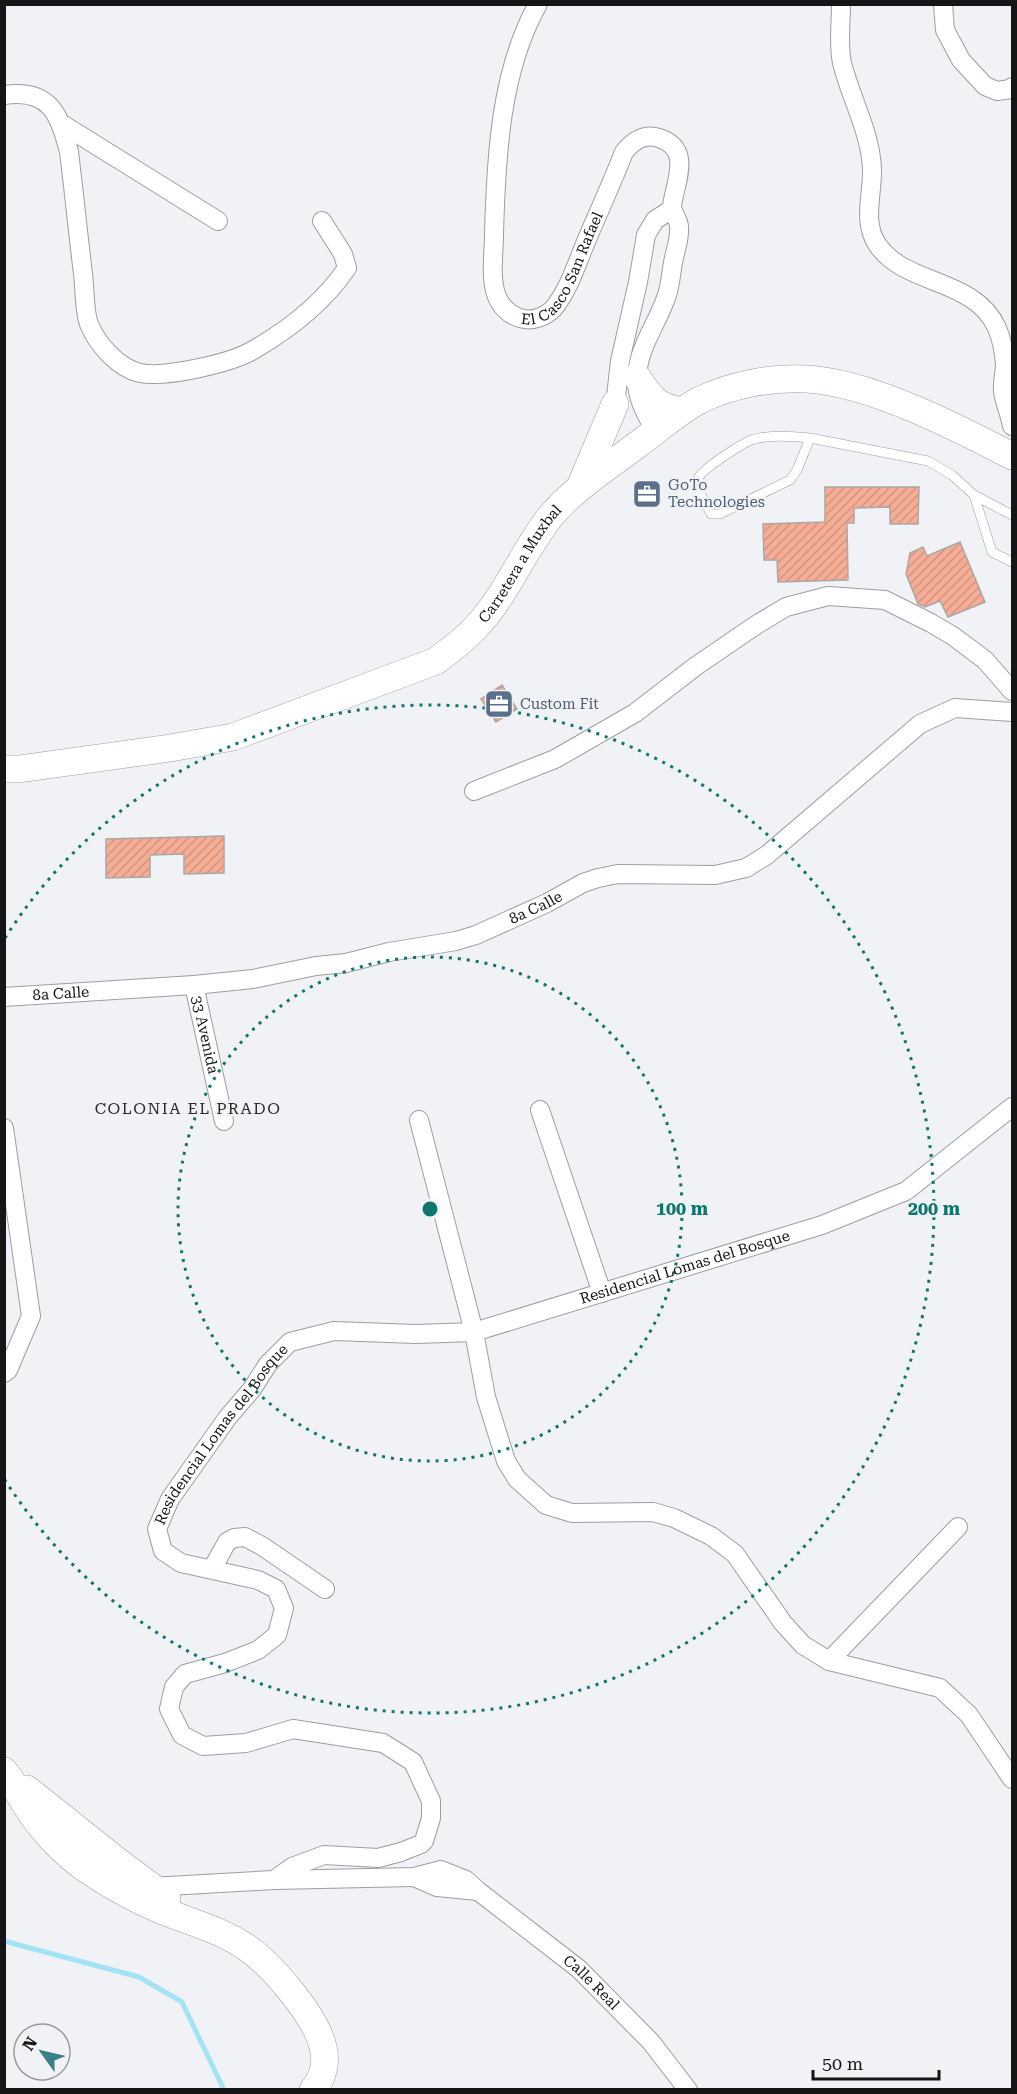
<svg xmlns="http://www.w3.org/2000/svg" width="1017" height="2094" font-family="'Roboto Serif',serif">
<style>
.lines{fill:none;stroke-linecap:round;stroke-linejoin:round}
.stream{stroke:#a3e3f6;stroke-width:5}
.building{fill:url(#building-hatch);stroke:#aba7a6;stroke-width:1.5}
.service-casing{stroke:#9d9ea2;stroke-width:10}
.minor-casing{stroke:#9d9ea2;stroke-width:20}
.secondary-casing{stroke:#9d9ea2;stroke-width:28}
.service{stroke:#fff;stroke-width:9}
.minor{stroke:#fff;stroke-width:18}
.secondary{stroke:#fff;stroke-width:27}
.ring{fill:none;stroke:#0f766e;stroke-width:3;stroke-dasharray:3 6}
.labels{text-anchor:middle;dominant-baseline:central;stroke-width:5;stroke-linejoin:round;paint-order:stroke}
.street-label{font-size:15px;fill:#151516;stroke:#f1f2f5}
.service-label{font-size:15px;fill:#4e5e75;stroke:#f1f2f5;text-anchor:start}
.neighbourhood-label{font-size:16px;letter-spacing:1.5px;fill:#292a2d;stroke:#f1f2f5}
.centre{fill:#0f766e;stroke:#f1f2f5;stroke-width:3}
.ring-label{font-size:18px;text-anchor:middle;font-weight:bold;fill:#0f766e;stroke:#f1f2f5;stroke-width:5;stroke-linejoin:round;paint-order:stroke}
</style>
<defs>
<pattern id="building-hatch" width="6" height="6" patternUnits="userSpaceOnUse" patternTransform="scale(1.5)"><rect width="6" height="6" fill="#f6ad96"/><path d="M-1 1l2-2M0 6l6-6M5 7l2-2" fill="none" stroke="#d29481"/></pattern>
</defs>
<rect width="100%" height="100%" fill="#f1f2f5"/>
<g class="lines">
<!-- stream -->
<path class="stream" d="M4 1941 139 1977 182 2002 224 2090"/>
</g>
<!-- building -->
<path class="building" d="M825 487H919L918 524H890V507L854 508V523H847L848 580 778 582 777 560H764L763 524 825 522Z
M960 542 985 602 948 617 940 601 925 607 918 604 906 574 910 553 923 547 927 556Z
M502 685 517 709 496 722 481 699Z
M224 836V873L184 874V854L150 855V877L106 878V839Z"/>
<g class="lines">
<!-- service casing -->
<g class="service-casing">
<path id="service" d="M810 438 797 470 790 480 720 514H711C707 505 695 490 698 479 700 470 744 442 754 439 771 435 793 436 810 438L928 461 952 475 974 495 1012 515
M974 495 992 552 1012 562"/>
</g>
<!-- minor casing -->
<g class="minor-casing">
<g id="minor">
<path id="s1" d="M538 4C500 71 496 159 494 234 494 255 489 283 499 301 505 311 513 317 524 319 534 321 546 316 553 309 568 291 576 266 585 244 598 213 612 183 624 152 633 141 644 133 659 138 693 149 675 182 672 206 672 213 679 219 679 227 680 238 676 248 674 258 671 270 671 283 667 295 658 323 639 345 637 376 636 397 645 414 656 431"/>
<path d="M841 4C841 24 838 44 842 63 851 99 870 131 872 168 873 194 862 221 877 244 904 286 974 277 997 328 1001 337 1004 353 1005 364 1005 372 1002 382 1003 391 1004 402 1010 414 1012 426"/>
<path d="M943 4 945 30 961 60 985 86 997 91 1011 89 1012 87"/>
<path d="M4 95C50 88 60 115 69 152 74 192 78 233 83 274 85 288 84 311 89 324 97 344 118 368 140 373 166 378 233 363 255 349 291 328 324 302 347 268L343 254 322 221"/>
<path d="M62 124 218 221"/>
<path d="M614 414 620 361 638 282 646 235 655 220 672 209"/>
<path d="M474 791 555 759 635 713 696 666 756 625 786 607 828 596 885 600 931 623 953 636 985 660 1012 691"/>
<path id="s2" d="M194 985 224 1121"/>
<path id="s3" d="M4 997 194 985 253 979 316 966 346 963 389 952 456 941 476 935 547 903 583 883 598 878 618 874 715 875 746 868 767 855 920 724 955 708 1012 712"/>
<path d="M540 1110 602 1293"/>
<path d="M419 1120 474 1332 486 1397 506 1461 517 1479 546 1505 572 1513 653 1512 674 1518 711 1536 735 1554 783 1623 803 1645 829 1661 940 1688 969 1715 1012 1779"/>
<path d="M4 1128 31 1316 8 1370 4 1373"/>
<path d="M212 1569 227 1542 234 1538 245 1537 262 1546 325 1589"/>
<path d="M829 1661 958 1527"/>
<path d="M414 1877 437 1887 478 1891"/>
<path id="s4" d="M274 1880 292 1867 324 1855 378 1858 401 1852 421 1844 424 1841 431 1818V1801L413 1762 383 1743 293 1729 246 1743 203 1746 182 1735 169 1709 174 1687 185 1674 225 1663 258 1650 277 1635 284 1608 276 1589 258 1580 181 1563 163 1551 157 1529 170 1499 228 1417 252 1389 268 1364 290 1342 334 1331 416 1334 474 1332 822 1225 906 1191 1012 1107"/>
<path id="s5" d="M151 1887 274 1880 414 1877 441 1870 466 1880 478 1891 579 1969 651 2042 688 2090"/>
</g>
</g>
<!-- secondary casing -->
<g class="secondary-casing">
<g id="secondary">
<path d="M637 377C651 398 656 406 681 411"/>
<path d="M580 487 615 404"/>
<path id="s6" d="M4 769H19L170 748 233 737 436 661C450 650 465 640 477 626 507 594 523 551 550 517 574 488 608 467 637 445 658 430 677 412 700 400 731 385 771 377 806 379 869 382 956 427 1012 456"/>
<path d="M4 1771C14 1783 20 1797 29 1810 43 1832 65 1854 86 1869 108 1884 133 1898 158 1909 187 1921 219 1929 246 1947 272 1965 316 2016 323 2047 327 2062 323 2078 313 2090"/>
<path d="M27 1789 116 1860 167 1898"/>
</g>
</g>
<!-- service -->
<use href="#service" class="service"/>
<!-- minor -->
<use href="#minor" class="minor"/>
<!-- secondary -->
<use href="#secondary" class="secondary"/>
</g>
<!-- distance rings -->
<g class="ring">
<circle cx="430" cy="1209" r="252"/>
<path d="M5 938A504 504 0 1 1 5 1480"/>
</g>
<!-- icons -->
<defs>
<g id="office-square" transform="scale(1.5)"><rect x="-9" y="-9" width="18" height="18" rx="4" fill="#5c6f8a" stroke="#f1f2f5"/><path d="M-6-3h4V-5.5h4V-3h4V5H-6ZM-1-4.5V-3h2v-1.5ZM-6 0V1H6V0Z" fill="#fff"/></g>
</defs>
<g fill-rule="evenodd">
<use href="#office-square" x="647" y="494"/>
<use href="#office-square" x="499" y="704"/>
</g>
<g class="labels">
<!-- street labels -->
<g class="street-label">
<text stroke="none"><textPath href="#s1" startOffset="404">El Casco San Rafael</textPath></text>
<text stroke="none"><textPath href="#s6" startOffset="578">Carretera a Muxbal</textPath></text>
<text stroke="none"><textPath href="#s3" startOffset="543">8a Calle</textPath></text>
<text stroke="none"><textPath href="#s3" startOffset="57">8a Calle</textPath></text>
<text stroke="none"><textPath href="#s2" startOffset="51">33 Avenida</textPath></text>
<text stroke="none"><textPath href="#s4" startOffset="1485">Residencial Lomas del Bosque</textPath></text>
<text stroke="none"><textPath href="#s4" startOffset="963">Residencial Lomas del Bosque</textPath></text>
<text stroke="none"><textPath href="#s5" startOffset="480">Calle Real</textPath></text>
</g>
<!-- service labels -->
<g class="service-label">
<text x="668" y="485">GoTo<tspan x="668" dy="17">Technologies</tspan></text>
<text x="520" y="704">Custom Fit</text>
</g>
<!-- neighbourhood labels -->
<g class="neighbourhood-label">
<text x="188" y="1108">COLONIA EL PRADO</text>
</g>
</g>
<circle cx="430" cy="1209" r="9" class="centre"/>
<g class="ring-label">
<text x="682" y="1215">100 m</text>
<text x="934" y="1215">200 m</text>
</g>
<!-- border -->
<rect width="1017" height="2094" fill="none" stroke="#151516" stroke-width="12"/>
<!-- north arrow -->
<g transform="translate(42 2052) rotate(304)"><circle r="28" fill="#f1f2f5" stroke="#999a9c" stroke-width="1.5"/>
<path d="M0-4.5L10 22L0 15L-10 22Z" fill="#388186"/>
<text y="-9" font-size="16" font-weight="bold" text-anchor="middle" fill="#151516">N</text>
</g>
<!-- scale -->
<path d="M813 2070v9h126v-9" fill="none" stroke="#151516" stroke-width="3"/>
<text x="822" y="2070" font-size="18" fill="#151516" stroke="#f1f2f5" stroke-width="4.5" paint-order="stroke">50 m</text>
</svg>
